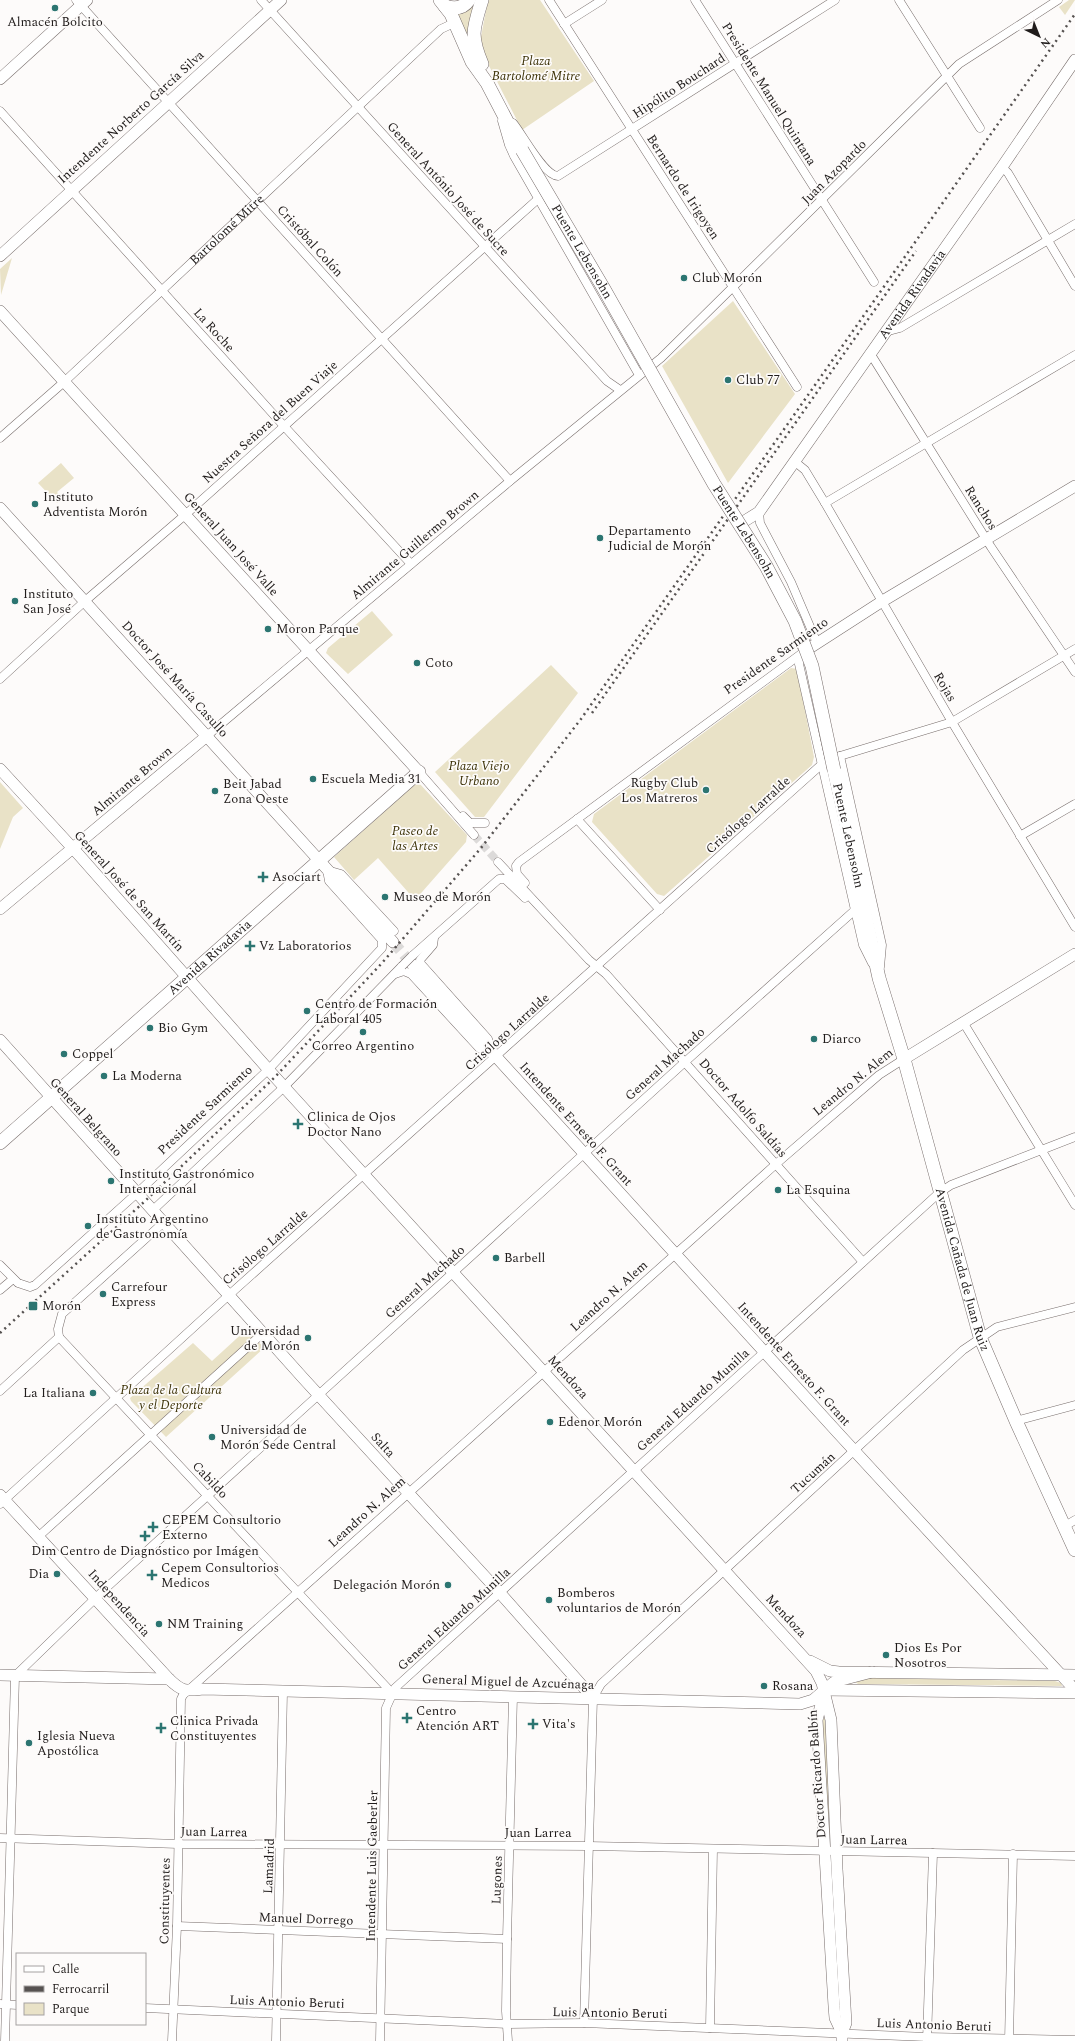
<svg xmlns="http://www.w3.org/2000/svg" width="1075" height="2041" font-family="Spectral,serif">
<style>
.green{fill:#e9e2c7}
.lines{fill:none;stroke-linecap:round;stroke-linejoin:round}
.street-tunnel{stroke:#dcdad9;stroke-width:8;stroke-dasharray:8 4;stroke-linecap:butt}
.secondary-tunnel{stroke:#dcdad9;stroke-width:11;stroke-dasharray:11 5.5;stroke-linecap:butt}
.street-casing{stroke:#786e6c;stroke-width:9}
.secondary-casing{stroke:#786e6c;stroke-width:12}
.primary-casing{stroke:#786e6c;stroke-width:14}
.street{stroke:#fff;stroke-width:8}
.secondary{stroke:#fff;stroke-width:11}
.primary{stroke:#fff;stroke-width:13}
.rail{stroke:#565251;stroke-width:2.5;stroke-dasharray:2 4;stroke-linecap:butt}
.street-bridge-casing{stroke:#786e6c;stroke-width:9;stroke-linecap:butt}
.primary-bridge-casing{stroke:#786e6c;stroke-width:14;stroke-linecap:butt}
.street-bridge{stroke:#fff;stroke-width:8}
.primary-bridge{stroke:#fff;stroke-width:13}
.poi-dot{fill:#2c7571;stroke:#fdfbfa;stroke-width:1.5}
.labels{text-anchor:middle;dominant-baseline:central;stroke-width:3.5;stroke-linejoin:round;paint-order:stroke}
.poi-label{font-size:13px;fill:#201c1b;stroke:#fdfbfa;text-anchor:start}
.park-label{font-size:13px;font-style:italic;fill:#3c3207;stroke:#fdfbfa}
.street-label{font-size:13px;fill:#201c1b;stroke:#fdfbfa}
</style>
<rect width="100%" height="100%" fill="#fdfbfa"/>
<!-- green -->
<path class="green" d="M477 0 473 51 452 11Z
M488 0H540L594 81 522 130 485 58 480 42Z
M1069 0H1075L1065 15 1059 7Z
M12 258 1 295 0 269Z
M733 301 795 394 728 483 662 366Z
M61 463 74 478 57 492 62 498 57 503 38 483Z
M372 611 393 635 348 674 326 653 328 648Z
M551 665 578 693 484 817H475L435 772Z
M791 668 797 669 814 757 812 765 664 896 657 894 592 822 594 814Z
M0 782 23 808 13 817 0 849Z
M419 783 467 835 466 842 415 900 378 858 354 880 334 857 413 786Z
M247 1329 264 1348 166 1437 131 1401 130 1398 193 1343 212 1361Z
M872 1678 1055 1681 1061 1683 1062 1686 858 1684 854 1681Z
M826 1718 831 1843H829L822 1722 823 1719Z"/>
<g class="lines">
<!-- street-tunnel -->
<path class="street-tunnel" d="M474 835 498 862"/>
<!-- secondary-tunnel -->
<path class="secondary-tunnel" d="M393 942 411 963"/>
<!-- street casing -->
<g class="street-casing">
<g id="street">
<path d="M76 0 510 481"/>
<path d="M261 0 607 381 620 390"/>
<path d="M549 0 797 387"/>
<path d="M695 0 874 282"/>
<path d="M899 0 980 128"/>
<path d="M564 24 602 0"/>
<path d="M0 111 283 425 411 564"/>
<path d="M502 121 509 145 514 156 639 375"/>
<path d="M513 123C523 135 544 176 558 176L835 0"/>
<path d="M1002 167 1008 173 1075 286"/>
<path d="M885 332 900 328 1075 224"/>
<path d="M870 353 991 547 1075 672"/>
<path id="s1" d="M0 438 64 382 441 29 454 23"/>
<path d="M794 461 805 470 825 503 952 722 1075 927"/>
<path d="M825 503 1075 355"/>
<path d="M759 512 760 523 791 582 817 643"/>
<path d="M804 653 799 664 863 945 872 963"/>
<path d="M0 679 85 601 185 515 538 199"/>
<path d="M208 735 510 481 661 358 959 64 1058 0"/>
<path d="M840 756 882 945 880 967"/>
<path d="M419 772 474 835"/>
<path d="M463 816 470 823H485"/>
<path d="M577 819 660 910"/>
<path d="M1020 836 1075 804"/>
<path d="M498 862 589 960 606 974 863 1262"/>
<path d="M525 883 517 874 516 866 519 862 805 651"/>
<path d="M434 938 433 945 420 960 421 964 488 1039 492 1050"/>
<path d="M412 956 499 879H505L525 898"/>
<path d="M395 974 404 971 411 974 479 1048 492 1054"/>
<path d="M963 1022 1075 1205"/>
<path d="M152 1211 284 1087 402 966"/>
<path d="M0 1265 18 1283 30 1287 35 1285 136 1194 269 1069 382 948V940L329 881 327 870 341 874 394 931"/>
<path d="M0 1290 13 1279"/>
<path d="M59 1337 392 1693"/>
<path d="M59 1337 58 1329 62 1314 163 1223"/>
<path d="M0 1391 59 1337"/>
<path d="M1016 1421 1075 1405"/>
<path d="M0 1504 229 1295 821 765 840 756 952 722 1075 649"/>
<path d="M1065 1526 1075 1520"/>
<path d="M39 1536 263 1333"/>
<path d="M0 1838 178 1844 589 1846 1075 1856"/>
<path d="M177 1926 507 1939"/>
<path d="M0 2004 17 2005"/>
<path d="M145 2008 508 2024 584 2023 927 2037 1075 2040"/>
<path d="M584 2023 593 1698 601 1684 963 1350 997 1327 1075 1307"/>
<path d="M710 2028 713 1849"/>
<path d="M5 2041 15 1676 106 1588 686 1061 855 910"/>
<path d="M172 2041 177 1926 181 1699 183 1695 776 1164 879 1075 904 1059"/>
<path d="M276 2041 283 1692"/>
<path d="M380 2041 386 1708 395 1688 939 1193 951 1185 1075 1137"/>
<path d="M508 2041 506 2011 507 1939 513 1696"/>
<path d="M927 2041 933 1853"/>
<path d="M1009 2041 1013 1854"/>
</g>
</g>
<!-- secondary casing -->
<g class="secondary-casing">
<g id="secondary">
<path d="M0 79 87 0"/>
<path d="M0 256 281 0"/>
<path d="M0 311 419 772"/>
<path d="M0 508 393 942"/>
<path id="s2" d="M743 522 759 512 1002 167 1075 60"/>
<path d="M802 644 805 651 881 602 1075 486"/>
<path d="M0 769 79 855 275 1077 816 1671 822 1683 831 1720 837 1869 846 2023 842 2033V2041"/>
<path d="M0 909 208 735"/>
<path d="M411 963 838 1433 1075 1690"/>
<path d="M0 1040 303 1378 500 1593 593 1698"/>
<path d="M904 1059 1075 954"/>
<path d="M0 1495 169 1679C182 1692 186 1691 203 1689L800 1704 813 1700 834 1682 872 1672"/>
<path d="M810 1661 830 1671 839 1672 1075 1675"/>
<path d="M0 1675 169 1679"/>
<path d="M824 1690 1075 1693"/>
<path d="M824 1693 817 1720 834 2006 835 2018 842 2033"/>
</g>
</g>
<!-- primary casing -->
<g class="primary-casing">
<g id="primary">
<path d="M440 0 451 14 472 62 487 83 522 150"/>
<path d="M482 0C473 29 470 35 482 64"/>
<path d="M445 6C454 9 463 9 469 0"/>
<path id="s3" d="M834 770 879 978 904 1059 980 1337 1016 1421 1075 1550"/>
<path id="s4" d="M0 1143 419 772"/>
</g>
</g>
<!-- street -->
<use href="#street" class="street"/>
<!-- secondary -->
<use href="#secondary" class="secondary"/>
<!-- primary -->
<use href="#primary" class="primary"/>
<!-- rail -->
<path class="rail" d="M592 713 916 251
M0 1333 144 1202 275 1077 382 963 481 848 581 719 1075 14"/>
<!-- street-bridge casing -->
<g class="street-bridge-casing">
<path id="street-bridge" d="M402 966 412 956"/>
</g>
<!-- primary-bridge casing -->
<g class="primary-bridge-casing">
<g id="primary-bridge">
<path id="s5" d="M522 150 604 289 714 484 766 566 795 621 812 666 834 770"/>
</g>
</g>
<!-- street-bridge -->
<use href="#street-bridge" class="street-bridge"/>
<!-- primary-bridge -->
<use href="#primary-bridge" class="primary-bridge"/>
</g>
<!-- markers -->
<g class="poi-dot">
<circle cx="55" cy="8" r="4"/>
<circle cx="684" cy="278" r="4"/>
<circle cx="728" cy="380" r="4"/>
<circle cx="35" cy="504" r="4"/>
<circle cx="600" cy="538" r="4"/>
<circle cx="15" cy="601" r="4"/>
<circle cx="268" cy="629" r="4"/>
<circle cx="417" cy="663" r="4"/>
<circle cx="313" cy="779" r="4"/>
<circle cx="706" cy="790" r="4"/>
<circle cx="215" cy="791" r="4"/>
<path d="M261 871h4v4h4v4h-4v4h-4v-4h-4v-4h4z"/>
<circle cx="385" cy="897" r="4"/>
<path d="M248 940h4v4h4v4h-4v4h-4v-4h-4v-4h4z"/>
<circle cx="307" cy="1011" r="4"/>
<circle cx="150" cy="1028" r="4"/>
<circle cx="363" cy="1032" r="4"/>
<circle cx="814" cy="1039" r="4"/>
<circle cx="64" cy="1054" r="4"/>
<circle cx="104" cy="1076" r="4"/>
<path d="M296 1118h4v4h4v4h-4v4h-4v-4h-4v-4h4z"/>
<circle cx="111" cy="1181" r="4"/>
<circle cx="778" cy="1190" r="4"/>
<circle cx="88" cy="1226" r="4"/>
<circle cx="496" cy="1258" r="4"/>
<circle cx="103" cy="1294" r="4"/>
<rect x="28" y="1301" width="10" height="10" rx="2"/>
<circle cx="308" cy="1338" r="4"/>
<circle cx="93" cy="1393" r="4"/>
<circle cx="550" cy="1422" r="4"/>
<circle cx="212" cy="1437" r="4"/>
<path d="M151 1521h4v4h4v4h-4v4h-4v-4h-4v-4h4z"/>
<path d="M143 1530h4v4h4v4h-4v4h-4v-4h-4v-4h4z"/>
<circle cx="57" cy="1574" r="4"/>
<path d="M150 1569h4v4h4v4h-4v4h-4v-4h-4v-4h4z"/>
<circle cx="448" cy="1585" r="4"/>
<circle cx="549" cy="1600" r="4"/>
<circle cx="159" cy="1624" r="4"/>
<circle cx="886" cy="1655" r="4"/>
<circle cx="764" cy="1686" r="4"/>
<path d="M405 1712h4v4h4v4h-4v4h-4v-4h-4v-4h4z"/>
<path d="M531 1718h4v4h4v4h-4v4h-4v-4h-4v-4h4z"/>
<path d="M159 1722h4v4h4v4h-4v4h-4v-4h-4v-4h4z"/>
<circle cx="29" cy="1743" r="4"/>
</g>
<g class="labels">
<!-- poi labels -->
<g class="poi-label">
<text x="55" y="22" text-anchor="middle">Almacén Bolcito</text>
<text x="692" y="278">Club Morón</text>
<text x="736" y="380">Club 77</text>
<text x="43" y="497">Instituto<tspan x="43" dy="15">Adventista Morón</tspan></text>
<text x="608" y="531">Departamento<tspan x="608" dy="15">Judicial de Morón</tspan></text>
<text x="23" y="594">Instituto<tspan x="23" dy="15">San José</tspan></text>
<text x="276" y="629">Moron Parque</text>
<text x="425" y="663">Coto</text>
<text x="321" y="779">Escuela Media 31</text>
<text x="698" y="783" text-anchor="end">Rugby Club<tspan x="698" dy="15">Los Matreros</tspan></text>
<text x="223" y="784">Beit Jabad<tspan x="223" dy="15">Zona Oeste</tspan></text>
<text x="272" y="877">Asociart</text>
<text x="393" y="897">Museo de Morón</text>
<text x="259" y="946">Vz Laboratorios</text>
<text x="315" y="1004">Centro de Formación<tspan x="315" dy="15">Laboral 405</tspan></text>
<text x="158" y="1028">Bio Gym</text>
<text x="822" y="1039">Diarco</text>
<text x="363" y="1046" text-anchor="middle">Correo Argentino</text>
<text x="72" y="1054">Coppel</text>
<text x="112" y="1076">La Moderna</text>
<text x="307" y="1117">Clinica de Ojos<tspan x="307" dy="15">Doctor Nano</tspan></text>
<text x="119" y="1174">Instituto Gastronómico<tspan x="119" dy="15">Internacional</tspan></text>
<text x="786" y="1190">La Esquina</text>
<text x="96" y="1219">Instituto Argentino<tspan x="96" dy="15">de Gastronomía</tspan></text>
<text x="504" y="1258">Barbell</text>
<text x="111" y="1287">Carrefour<tspan x="111" dy="15">Express</tspan></text>
<text x="42" y="1306">Morón</text>
<text x="300" y="1331" text-anchor="end">Universidad<tspan x="300" dy="15">de Morón</tspan></text>
<text x="85" y="1393" text-anchor="end">La Italiana</text>
<text x="558" y="1422">Edenor Morón</text>
<text x="220" y="1430">Universidad de<tspan x="220" dy="15">Morón Sede Central</tspan></text>
<text x="162" y="1520">CEPEM Consultorio<tspan x="162" dy="15">Externo</tspan></text>
<text x="145" y="1551" text-anchor="middle">Dim Centro de Diagnóstico por Imágen</text>
<text x="161" y="1568">Cepem Consultorios<tspan x="161" dy="15">Medicos</tspan></text>
<text x="49" y="1574" text-anchor="end">Dia</text>
<text x="440" y="1585" text-anchor="end">Delegación Morón</text>
<text x="557" y="1593">Bomberos<tspan x="557" dy="15">voluntarios de Morón</tspan></text>
<text x="167" y="1624">NM Training</text>
<text x="894" y="1648">Dios Es Por<tspan x="894" dy="15">Nosotros</tspan></text>
<text x="772" y="1686">Rosana</text>
<text x="416" y="1711">Centro<tspan x="416" dy="15">Atención ART</tspan></text>
<text x="170" y="1721">Clinica Privada<tspan x="170" dy="15">Constituyentes</tspan></text>
<text x="542" y="1724">Vita's</text>
<text x="37" y="1736">Iglesia Nueva<tspan x="37" dy="15">Apostólica</tspan></text>
</g>
<!-- park labels -->
<g class="park-label">
<text x="536" y="61">Plaza<tspan x="536" dy="15">Bartolomé Mitre</tspan></text>
<text x="479" y="766">Plaza Viejo<tspan x="479" dy="15">Urbano</tspan></text>
<text x="415" y="831">Paseo de<tspan x="415" dy="15">las Artes</tspan></text>
<text x="171" y="1390">Plaza de la Cultura<tspan x="171" dy="15">y el Deporte</tspan></text>
</g>
<!-- street labels -->
<g class="street-label">
<text transform="translate(679 86) rotate(-33)">Hipólito Bouchard</text>
<text transform="translate(769 94) rotate(58)">Presidente Manuel Quintana</text>
<text transform="translate(131 117) rotate(-42)">Intendente Norberto García Silva</text>
<text transform="translate(834 172) rotate(-45)">Juan Azopardo</text>
<text transform="translate(683 187) rotate(57)">Bernardo de Irigoyen</text>
<text transform="translate(448 189) rotate(48)">General António José de Sucre</text>
<text stroke="none"><textPath href="#s1" startOffset="308">Bartolomé Mitre</textPath></text>
<text transform="translate(310 241) rotate(48)">Cristóbal Colón</text>
<text stroke="none"><textPath href="#s5" startOffset="118">Puente Lebensohn</textPath></text>
<text stroke="none"><textPath href="#s2" startOffset="285">Avenida Rivadavia</textPath></text>
<text transform="translate(214 330) rotate(48)">La Roche</text>
<text transform="translate(270 422) rotate(-42)">Nuestra Señora del Buen Viaje</text>
<text transform="translate(981 508) rotate(58)">Ranchos</text>
<text stroke="none"><textPath href="#s5" startOffset="442">Puente Lebensohn</textPath></text>
<text transform="translate(231 544) rotate(48)">General Juan José Valle</text>
<text transform="translate(415 545) rotate(-40)">Almirante Guillermo Brown</text>
<text transform="translate(776 656) rotate(-35)">Presidente Sarmiento</text>
<text transform="translate(175 679) rotate(48)">Doctor José María Casullo</text>
<text transform="translate(945 687) rotate(60)">Rojas</text>
<text transform="translate(132 781) rotate(-40)">Almirante Brown</text>
<text transform="translate(748 815) rotate(-42)">Crisólogo Larralde</text>
<text stroke="none"><textPath href="#s3" startOffset="67">Puente Lebensohn</textPath></text>
<text transform="translate(129 891) rotate(48)">General José de San Martín</text>
<text stroke="none"><textPath href="#s4" startOffset="280">Avenida Rivadavia</textPath></text>
<text transform="translate(507 1032) rotate(-42)">Crisólogo Larralde</text>
<text transform="translate(665 1064) rotate(-42)">General Machado</text>
<text transform="translate(853 1082) rotate(-39)">Leandro N. Alem</text>
<text transform="translate(743 1108) rotate(49)">Doctor Adolfo Saldías</text>
<text transform="translate(205 1110) rotate(-43)">Presidente Sarmiento</text>
<text transform="translate(86 1117) rotate(48)">General Belgrano</text>
<text transform="translate(576 1124) rotate(48)">Intendente Ernesto F. Grant</text>
<text transform="translate(265 1247) rotate(-41)">Crisólogo Larralde</text>
<text stroke="none"><textPath href="#s3" startOffset="516">Avenida Cañada de Juan Ruiz</textPath></text>
<text transform="translate(425 1282) rotate(-42)">General Machado</text>
<text transform="translate(609 1296) rotate(-42)">Leandro N. Alem</text>
<text transform="translate(794 1364) rotate(48)">Intendente Ernesto F. Grant</text>
<text transform="translate(568 1377) rotate(48)">Mendoza</text>
<text transform="translate(693 1400) rotate(-42)">General Eduardo Munilla</text>
<text transform="translate(383 1445) rotate(48)">Salta</text>
<text transform="translate(813 1473) rotate(-42)">Tucumán</text>
<text transform="translate(210 1480) rotate(47)">Cabildo</text>
<text transform="translate(367 1512) rotate(-42)">Leandro N. Alem</text>
<text transform="translate(119 1603) rotate(48)">Independencia</text>
<text transform="translate(786 1616) rotate(47)">Mendoza</text>
<text transform="translate(454 1619) rotate(-42)">General Eduardo Munilla</text>
<text transform="translate(508 1682) rotate(2)">General Miguel de Azcuénaga</text>
<text transform="translate(817 1774) rotate(-94)">Doctor Ricardo Balbín</text>
<text transform="translate(214 1832) rotate(1)">Juan Larrea</text>
<text x="538" y="1833">Juan Larrea</text>
<text transform="translate(874 1840) rotate(1)">Juan Larrea</text>
<text transform="translate(269 1866) rotate(-88)">Lamadrid</text>
<text transform="translate(372 1866) rotate(-89)">Intendente Luis Gaeberler</text>
<text transform="translate(497 1880) rotate(-88)">Lugones</text>
<text transform="translate(165 1901) rotate(-89)">Constituyentes</text>
<text transform="translate(306 1919) rotate(2)">Manuel Dorrego</text>
<text transform="translate(287 2002) rotate(2)">Luis Antonio Beruti</text>
<text transform="translate(610 2013) rotate(1)">Luis Antonio Beruti</text>
<text transform="translate(934 2025) rotate(2)">Luis Antonio Beruti</text>
</g>
</g>
<!-- legend -->
<rect x="16" y="1953" width="130" height="72" fill="#fdfbfa" stroke="#a5a2a1"/>
<rect x="24" y="1966" width="20" height="6" fill="#ffffff" stroke="#a5a2a1"/>
<text x="52" y="1973" font-size="12" fill="#201c1b">Calle</text>
<rect x="24" y="1986" width="20" height="6" fill="#565251" stroke="#a5a2a1"/>
<text x="52" y="1993" font-size="12" fill="#201c1b">Ferrocarril</text>
<rect x="24" y="2003" width="20" height="12" fill="#e9e2c7" stroke="#a5a2a1"/>
<text x="52" y="2013" font-size="12" fill="#201c1b">Parque</text>
<!-- north arrow -->
<g transform="translate(1039 36) rotate(137)" stroke="#fdfbfa" stroke-width="3" paint-order="stroke">
<path d="M0-3L7 15L0 10L-7 15Z" fill="#201c1b"/>
<text y="-6" font-size="11" font-weight="bold" text-anchor="middle" fill="#201c1b">N</text>
</g>
</svg>
